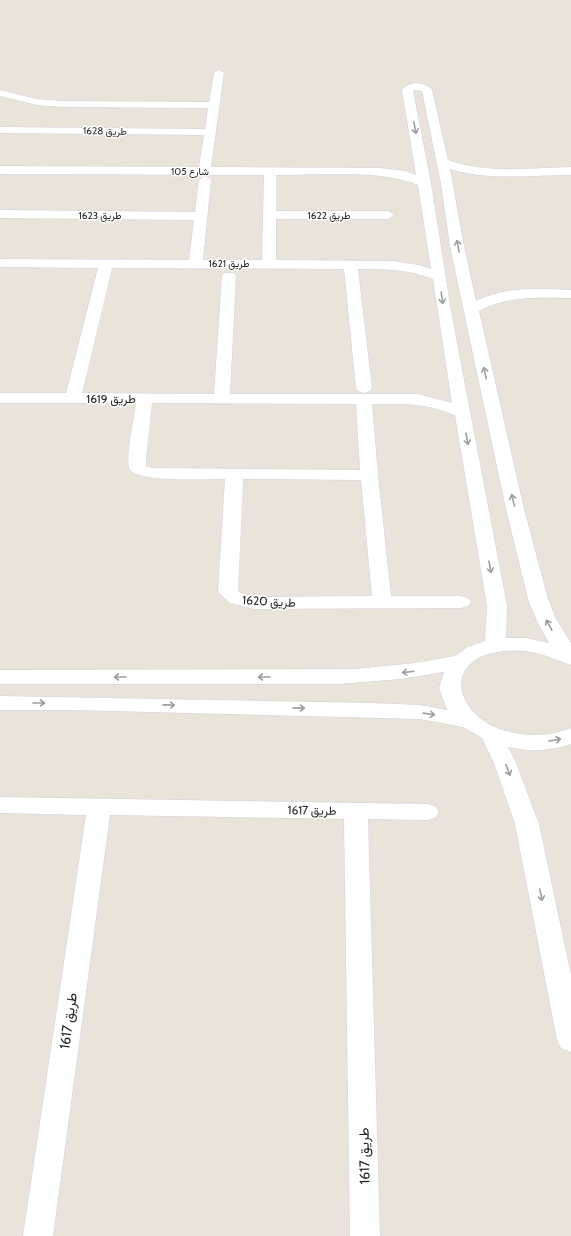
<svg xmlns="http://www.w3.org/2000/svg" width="571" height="1236" font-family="Cabin,Vazirmatn,sans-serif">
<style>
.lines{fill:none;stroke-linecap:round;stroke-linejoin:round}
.minor-casing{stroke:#cfd1df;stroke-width:1}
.minor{fill:#fff;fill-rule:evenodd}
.oneway{stroke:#9e9e9e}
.labels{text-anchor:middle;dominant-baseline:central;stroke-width:3;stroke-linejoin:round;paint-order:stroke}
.far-street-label{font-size:10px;fill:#272727;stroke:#fff}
.street-label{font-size:12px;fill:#272727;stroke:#fff}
.near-street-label{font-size:14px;fill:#272727;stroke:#fff}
</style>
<rect width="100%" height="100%" fill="#e9e3d9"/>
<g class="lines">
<!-- minor casing -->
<g class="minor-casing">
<path id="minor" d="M219 70 224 73 211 167 379 168 405 171 416 175 402 90C409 81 425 81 432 90L448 160C487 174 530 168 571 167V175C531 175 488 181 450 169L464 246 476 301C505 286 540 289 571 290V298C539 298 508 295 479 311L524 509 548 599 556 619 571 643V665C555 660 541 652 524 651 427 644 451 737 538 735 550 735 560 732 571 728V744C550 751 530 752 508 747L516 763 539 824 571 975V1052L561 1048 557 1040 515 824 494 763 482 738 463 727 420 719 72 710H0V696L371 703 420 705 447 710 439 688 444 672 400 679 339 684H0V670L354 669 415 663 455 656 468 647 485 641 487 606 455 415C423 402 406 404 372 404L378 475 391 596H461L468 598 471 602 468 606 461 608 254 609 230 603 218 592 225 479C210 479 133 483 129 468 126 454 134 419 136 403H0V393H66L98 268 0 267V259L189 260 194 220 0 218V210L195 212 199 180 205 176 211 180 203 260H262L264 175 0 174V166L199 167 204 135 0 133V127L205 129 208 108 62 107 37 105 0 96V90L37 99 62 101 209 102 214 73ZM415 90 422 91 441 184 450 246 506 509 528 599 536 619 549 643 526 638H506L507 606 451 311 431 183 413 91ZM276 175C318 175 380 169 418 185L431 269 419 265 393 261 276 260V219H388L394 215 388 211H276ZM112 268 344 269 356 388 358 391 364 393 370 391 372 388 358 269C385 269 408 269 433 279L452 403 418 394H230L236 276 234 273H224L222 276 214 394 82 393ZM152 403 356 404 360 470 152 468 146 466V459ZM243 479 361 480 372 596 254 597 247 596 238 591Z
M0 797 427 804 435 806 439 812 435 818 427 820 368 819 380 1236H350L344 819 110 815 53 1236H23L86 815 0 813Z"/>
</g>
<!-- minor -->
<use href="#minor" class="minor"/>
</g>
<!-- one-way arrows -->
<defs><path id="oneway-shaft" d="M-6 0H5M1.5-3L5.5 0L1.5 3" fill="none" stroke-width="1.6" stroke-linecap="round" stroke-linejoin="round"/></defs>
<g class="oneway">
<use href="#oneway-shaft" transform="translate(415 128) rotate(79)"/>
<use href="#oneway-shaft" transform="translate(458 246) rotate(-101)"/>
<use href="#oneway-shaft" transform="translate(442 298) rotate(82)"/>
<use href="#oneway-shaft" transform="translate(485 373) rotate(-102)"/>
<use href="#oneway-shaft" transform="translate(467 439) rotate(80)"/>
<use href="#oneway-shaft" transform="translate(513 500) rotate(-103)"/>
<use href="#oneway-shaft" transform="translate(490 567) rotate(80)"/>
<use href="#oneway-shaft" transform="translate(549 625) rotate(-119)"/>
<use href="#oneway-shaft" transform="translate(408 672) rotate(173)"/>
<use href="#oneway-shaft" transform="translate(120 677) rotate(180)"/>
<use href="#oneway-shaft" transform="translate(264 677) rotate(180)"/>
<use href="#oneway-shaft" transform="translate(39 703)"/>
<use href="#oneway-shaft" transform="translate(169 705) rotate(1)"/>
<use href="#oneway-shaft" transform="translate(299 708) rotate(1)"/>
<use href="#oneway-shaft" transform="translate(429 714) rotate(8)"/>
<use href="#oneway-shaft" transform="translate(555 740) rotate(-10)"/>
<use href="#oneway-shaft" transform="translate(508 770) rotate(69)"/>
<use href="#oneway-shaft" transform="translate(541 895) rotate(78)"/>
</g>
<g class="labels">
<!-- far-street labels -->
<g class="far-street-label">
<text transform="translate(105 131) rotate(1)">طريق 1628</text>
<text x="190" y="171">شارع 105</text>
<text x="100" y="215">طريق 1623</text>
<text x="329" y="215">طريق 1622</text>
<text x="229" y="263">طريق 1621</text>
</g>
<!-- street labels -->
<g class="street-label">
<text x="111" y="398">طريق 1619</text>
<text transform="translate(269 601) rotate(3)">طريق 1620</text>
<text transform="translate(312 810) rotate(1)">طريق 1617</text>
</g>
<!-- near-street labels -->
<g class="near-street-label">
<text transform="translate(68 1021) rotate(-82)">طريق 1617</text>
<text transform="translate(364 1156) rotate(-91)">طريق 1617</text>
</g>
</g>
</svg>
